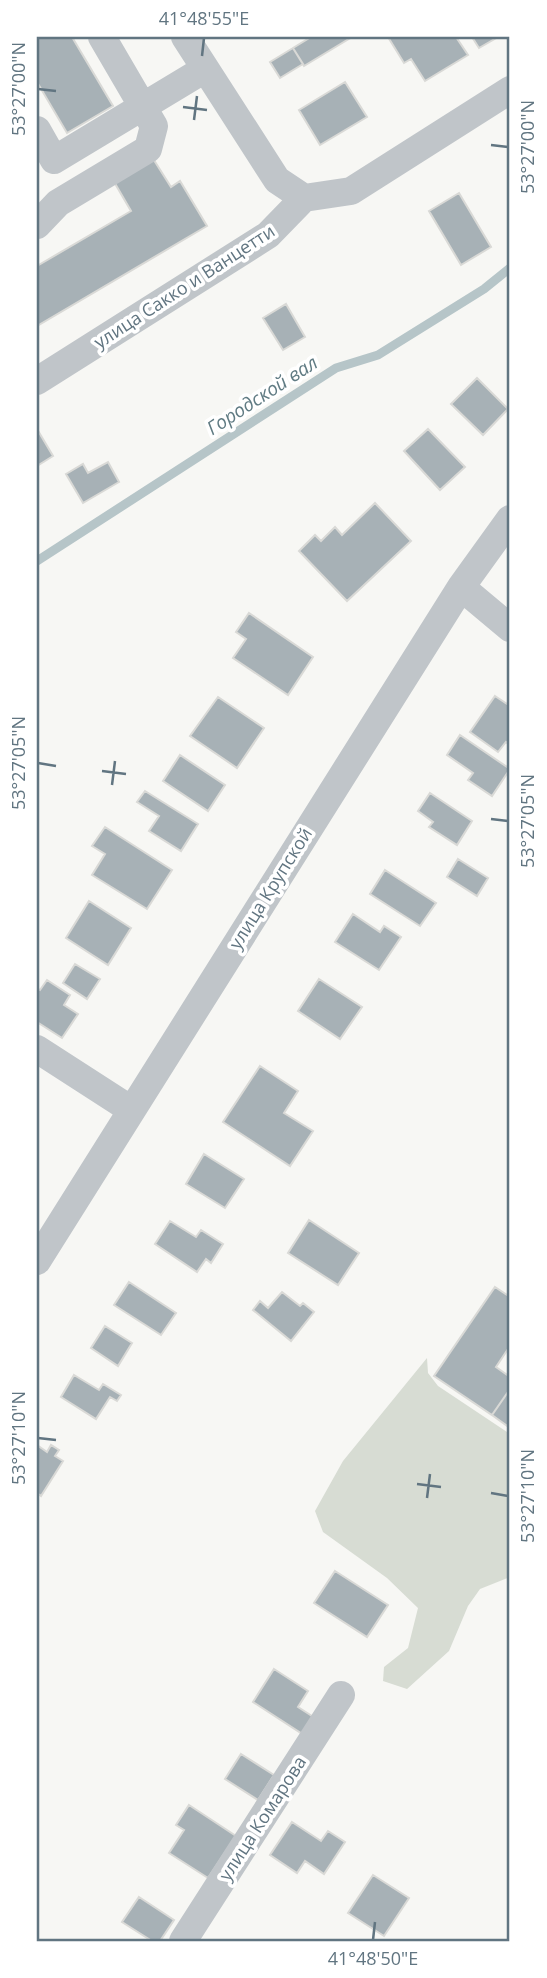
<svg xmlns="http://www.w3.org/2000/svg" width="547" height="1978" font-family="'Open Sans',sans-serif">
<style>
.green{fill:#d7dcd3}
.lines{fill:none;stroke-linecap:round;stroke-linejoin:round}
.stream{stroke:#b6c5c8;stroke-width:9}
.building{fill:#a7b1b6;stroke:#d9d9d6;stroke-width:2}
.minor{stroke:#c0c5c9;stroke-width:28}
.ticks{fill:none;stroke:#617581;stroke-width:2.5}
.labels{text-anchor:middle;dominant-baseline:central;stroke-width:7;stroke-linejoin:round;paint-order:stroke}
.street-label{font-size:18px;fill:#617581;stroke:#fff}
.water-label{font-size:19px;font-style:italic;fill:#607b83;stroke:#fff}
.neatline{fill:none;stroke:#617581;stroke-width:2.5}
.ticks-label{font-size:18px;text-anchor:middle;fill:#617581}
</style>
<rect width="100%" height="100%" fill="#f7f7f4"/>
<!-- green -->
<path class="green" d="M427 1358 428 1373 438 1386 510 1434V1577L480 1589 468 1606 449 1651 407 1689 383 1681 384 1667 408 1648 418 1608 387 1578 323 1532 315 1511 343 1461Z"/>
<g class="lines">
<!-- stream -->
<path class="stream" d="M37 561 336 368 378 355 484 289 510 268"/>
</g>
<!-- building -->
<path class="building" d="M37 37H72L113 106 67 133 37 82Z
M311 37H352L304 66 293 48Z
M388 37H456L468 55 425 81 411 59 404 63Z
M472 37H498L479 48Z
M293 48 303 64 280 78 270 62Z
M345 82 367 117 320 145 299 110Z
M152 157 171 187 180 181 207 226 37 326V266L131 211 113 180Z
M459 193 491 247 461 265 429 211Z
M286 304 305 337 283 350 263 318Z
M477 378 508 409 483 435 451 404Z
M37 429 53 456 37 466Z
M428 429 465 467 440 490 404 451Z
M108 462 119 482 83 503 66 474 83 464 88 473Z
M375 503 411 541 347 601 299 551 315 535 321 541 335 527 342 535Z
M249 613 313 657 288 695 233 658 246 639 236 632Z
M495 696 510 706V745L506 742 498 752 470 732Z
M218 697 264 728 237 768 190 736Z
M460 735 510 769 492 796 468 780 473 773 447 755Z
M180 755 225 785 208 811 163 781Z
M145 791 198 824 181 851 149 831 159 816 137 802Z
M430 793 472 821 457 845 429 827 433 822 418 811Z
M105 827 172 870 147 909 92 875 105 854 92 846Z
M458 859 488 878 477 896 447 877Z
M385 870 436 903 420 926 370 894Z
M89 901 131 928 108 965 66 938Z
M353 914 380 932 384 926 401 937 379 970 335 942Z
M75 964 100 979 87 999 63 983Z
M319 979 362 1007 340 1039 298 1011Z
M47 980 70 995 64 1005 78 1014 62 1038 37 1022V988L40 990Z
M260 1066 298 1091 284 1113 313 1131 290 1166 223 1122Z
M204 1154 244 1179 225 1208 186 1184Z
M309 1220 359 1253 338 1285 288 1253Z
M170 1221 196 1237 201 1230 223 1244 211 1263 206 1259 197 1272 155 1244Z
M129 1282 176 1313 161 1335 114 1305Z
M495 1287 510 1297V1346L496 1367 510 1377V1389L492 1415 434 1376Z
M282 1292 300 1306 303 1303 314 1312 291 1341 253 1310 260 1301 268 1308Z
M105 1326 132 1343 118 1366 91 1348Z
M74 1375 99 1390 103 1384 121 1395 117 1401 110 1397 96 1419 61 1397Z
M510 1389V1428L492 1415Z
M37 1445 47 1452 51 1445 59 1450 55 1456 63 1461 41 1496 37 1493Z
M335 1571 388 1605 367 1637 314 1603Z
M274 1669 308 1691 298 1707 315 1718 304 1735 253 1702Z
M241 1754 274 1775 258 1800 225 1779Z
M189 1805 236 1836 208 1878 169 1853 184 1830 176 1825Z
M292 1822 321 1841 328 1831 345 1842 324 1874 305 1861 297 1873 270 1855Z
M373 1875 409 1898 384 1936 348 1913Z
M139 1897 174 1920 160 1941H152L122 1922Z"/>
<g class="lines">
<!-- minor -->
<path class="minor" d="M185 37 277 180 304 198
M37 130 54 160 205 69
M37 225 58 203 148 149 154 126 102 37
M37 381 268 235 304 198 351 191 510 90
M461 587 510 628
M37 1049 130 1109
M37 1261 461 587 510 519
M183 1941 341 1695"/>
</g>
<!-- ticks -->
<path class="ticks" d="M202 56 204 38M38 89 56 91M183 107 207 110M194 120 197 96M491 145 508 147M38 763 56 766M102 771 126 774M112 785 115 761M491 819 508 821M38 1438 56 1440M417 1484 441 1487M491 1493 508 1496M427 1498 430 1474M373 1940 375 1922"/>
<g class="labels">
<!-- street labels -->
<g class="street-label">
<text transform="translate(184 286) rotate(-33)">улица Сакко и Ванцетти</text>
<text transform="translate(270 888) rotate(-58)">улица Крупской</text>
<text transform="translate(262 1818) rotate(-57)">улица Комарова</text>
</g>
<!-- water labels -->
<g class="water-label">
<text transform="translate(262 395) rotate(-33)">Городской вал</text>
</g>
</g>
<!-- border -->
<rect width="547" height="1978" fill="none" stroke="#ffffff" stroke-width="77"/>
<rect x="38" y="38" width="470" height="1902" class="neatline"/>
<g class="ticks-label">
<text x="204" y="25">41°48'55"E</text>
<text transform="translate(19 89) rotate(-90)" y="6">53°27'00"N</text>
<text transform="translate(528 147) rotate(-90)" y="6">53°27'00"N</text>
<text transform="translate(19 763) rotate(-90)" y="6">53°27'05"N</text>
<text transform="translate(528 821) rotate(-90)" y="6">53°27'05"N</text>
<text transform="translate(19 1438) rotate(-90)" y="6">53°27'10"N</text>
<text transform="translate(528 1496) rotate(-90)" y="6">53°27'10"N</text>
<text x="373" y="1965">41°48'50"E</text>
</g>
</svg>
